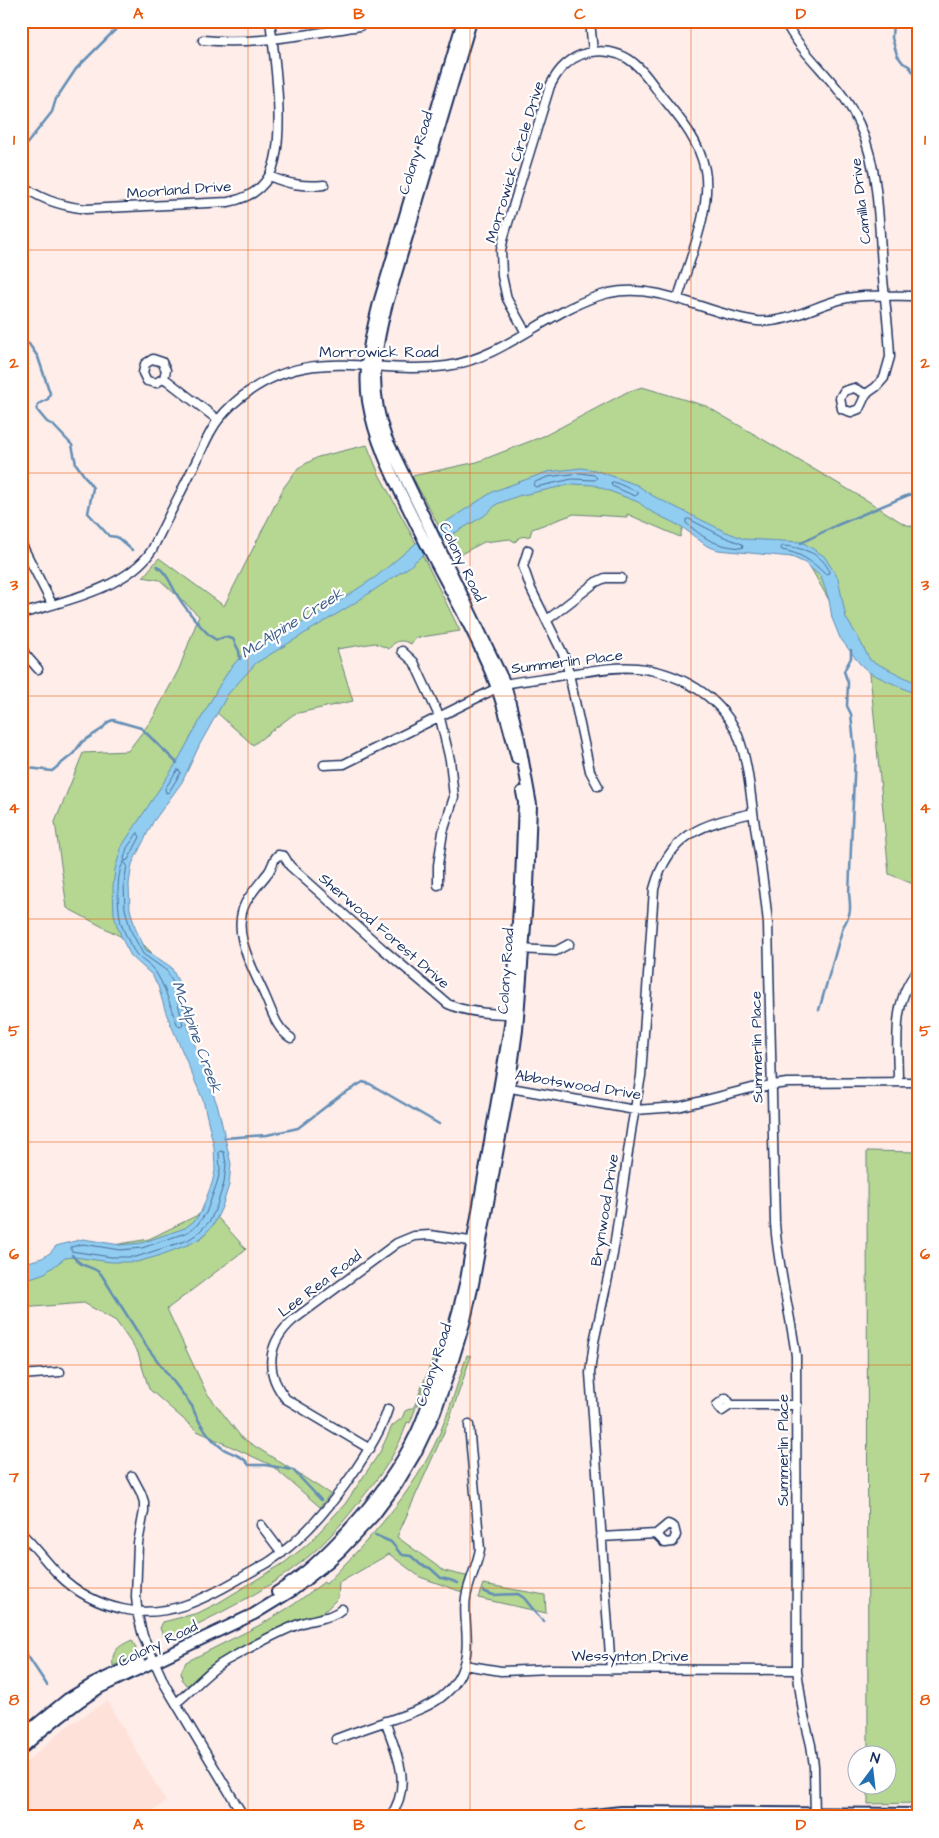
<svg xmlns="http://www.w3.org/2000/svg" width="939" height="1838" font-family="'Architects Daughter',sans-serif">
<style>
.built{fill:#fee1d8}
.green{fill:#b5d791;stroke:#688378}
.water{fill:#91ccf1;stroke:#628db6}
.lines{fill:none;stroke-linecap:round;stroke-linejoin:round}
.shore{stroke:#4a6e99;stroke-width:1}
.stream{stroke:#628db6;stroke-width:2.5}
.street-casing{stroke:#1b2f5e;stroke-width:11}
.secondary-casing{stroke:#1b2f5e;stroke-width:14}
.street{stroke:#fff;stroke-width:8}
.secondary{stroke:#fff;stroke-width:10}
.grid{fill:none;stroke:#e8590c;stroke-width:1;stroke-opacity:0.55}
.labels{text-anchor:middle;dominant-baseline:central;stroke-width:4.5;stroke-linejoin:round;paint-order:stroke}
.street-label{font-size:15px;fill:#1b2f5e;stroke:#fff}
.water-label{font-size:16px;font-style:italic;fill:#3e5e8a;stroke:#fff}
.neatline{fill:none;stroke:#e8590c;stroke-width:2}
.grid-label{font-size:16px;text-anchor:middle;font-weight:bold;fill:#e8590c}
</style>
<rect width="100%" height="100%" fill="#feede8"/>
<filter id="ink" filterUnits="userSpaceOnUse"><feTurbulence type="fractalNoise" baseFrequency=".02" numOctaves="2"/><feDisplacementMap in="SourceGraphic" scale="10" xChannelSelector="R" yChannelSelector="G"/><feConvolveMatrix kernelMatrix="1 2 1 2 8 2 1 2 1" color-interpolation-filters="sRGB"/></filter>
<g filter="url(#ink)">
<!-- built -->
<path class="built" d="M107 1701 166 1802 143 1817H21V1767L65 1728Z"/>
<!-- green -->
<path class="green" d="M642 387 706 406 868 501 904 524 918 528V884H913L889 874 869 663 856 648 808 563 685 518 680 537 627 514V517L574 514 532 529 530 536 520 537 515 542 510 539 484 542 455 557 412 476 477 462 546 435 627 392Z
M367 445 379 474 425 560 460 631 415 638 411 644C402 639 395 640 389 649L375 643 337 649 353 701 294 714 253 745 215 711 121 864 127 928 152 953 67 908 55 822 83 753 128 751 153 718 179 669 199 616 160 580 143 577 159 558 224 606 284 487 298 468 318 457Z
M867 1151 918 1152V1643H916L918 1803 868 1804V1786H886V1756L868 1755Z
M210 1209 246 1249 167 1309 206 1392 242 1438 330 1494 320 1507 271 1465 197 1431 149 1389 138 1353 116 1321 84 1303 21 1308V1269L78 1251 149 1239Z
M436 1350H438L410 1423 407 1422C399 1450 381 1475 363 1497 345 1520 326 1543 303 1561 263 1593 217 1615 171 1637L167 1638 163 1636 160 1628 163 1622 198 1613 218 1603 284 1563 308 1544 345 1504 380 1452 392 1426 402 1418 405 1411 414 1407Z
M467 1355 471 1356 449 1421 397 1537 444 1571 470 1577 465 1593 420 1577 389 1554 339 1583 338 1598 324 1612 298 1619 221 1659 192 1685H186L182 1680 181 1672 186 1662 260 1625 293 1605 324 1582 326 1584C369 1539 414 1493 439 1435 450 1409 458 1382 467 1355Z
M483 1584 545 1595 546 1613 478 1598Z
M132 1640 136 1648 132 1657 113 1666C111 1650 119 1646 132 1640Z"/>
<!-- water -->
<path class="water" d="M581 468 595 470 637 485 653 496 724 531 744 539 802 542 810 547 824 556 838 578 846 618 858 637 870 660 918 684V695L870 673 860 664 840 638 832 618 829 600 821 577 805 563 792 557 718 550 707 546 682 527 650 511 638 502 594 485 573 484 518 496 497 504 484 516 434 545 409 567 350 606 256 663 228 694 200 744 182 782 153 822 132 864 129 884 130 909 136 930 146 950 171 967 179 983 188 1027 218 1107 231 1164 229 1185 222 1207 214 1224 201 1238 190 1244 158 1256 137 1262H111L74 1257 65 1258 45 1273 21 1281V1264L42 1258 50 1253 56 1246 83 1239 120 1245 141 1243 185 1228 194 1221 201 1212 212 1183 215 1171 214 1147 203 1100 166 1013 158 986 152 975 131 956 124 943 117 926 114 914 113 887 115 869 122 846 177 762 219 686 229 670 240 657 327 609 377 576 427 534 494 491 547 472Z"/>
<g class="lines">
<!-- shore -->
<path class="shore" d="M581 473 594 475 597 478 595 480 572 479 536 487 533 485 535 482 548 477Z
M614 482 638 492V494L635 496 612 486 611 483Z
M689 519 722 536 742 544 743 547 741 548C713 545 707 540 686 523V520Z
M783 546C800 547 826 554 829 573L825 574C812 561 800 553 782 550L781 548Z
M178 770 181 772 169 792 166 793 165 789Z
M138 833 140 837 128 860 125 861 124 858 127 848Z
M124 862 127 865 124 884 125 909 131 931 143 954 167 971 174 985 183 1025 181 1027 178 1026C171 1010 167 991 158 976 153 965 140 961 134 951 129 943 124 932 121 923 118 910 115 872 124 862Z
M221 1151 224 1152 226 1164 224 1183 217 1205 210 1221 197 1234 188 1240 136 1257H111L71 1251V1247L83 1244 120 1250 142 1248 188 1232 197 1225 206 1213 217 1183 220 1171 219 1153Z"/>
<!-- stream -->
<path class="stream" d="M893 21 892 38 897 55 903 63 909 66 918 79
M21 151 52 112 56 99 76 69 124 21
M21 341 29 344 38 357 50 393 48 399 38 404 37 410 47 422 53 425 72 445 76 464 93 488 88 513 109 536 117 537 132 550
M801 543 835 526 918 491
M157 566C166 573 169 580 175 591 180 602 207 637 217 640L225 637 233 639 239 651 240 659
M21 767 52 771 73 754 82 742 102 729 108 722 113 720 141 728 177 763
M819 1010 843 927C851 913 851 910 849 894L855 754 851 714 847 706 848 683 844 671 851 658V650
M224 1138 267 1135 298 1128 341 1095 363 1082 370 1084 439 1124
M72 1255C82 1269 92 1265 101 1274L147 1347 192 1406C197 1421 210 1439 222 1448 231 1454 243 1455 249 1465H265L293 1470 321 1500
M375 1535 391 1542 400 1553 403 1555 411 1556 421 1565 430 1568 441 1578 450 1580 458 1583
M483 1591 493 1595 518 1594 524 1598 541 1619 544 1621
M21 1646 47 1685"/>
<!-- street casing -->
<g class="street-casing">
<path id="street" d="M590 21 593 52
M785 21C799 52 835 79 852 110 879 157 878 212 882 266 884 296 889 327 890 357L884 378 876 387 866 394 859 409 851 412 842 409 840 398 844 391 854 388 866 394
M203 40C256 45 308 34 360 26
M269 176C288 184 303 187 324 185
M21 184C39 200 62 206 86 209L228 202C245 199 260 192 269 176 287 145 275 58 270 21
M526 333 507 299 502 276 501 250 504 236 550 86C554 78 558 71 565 65 584 47 615 47 635 64 646 73 654 87 664 99 682 121 699 141 705 170 712 208 689 261 678 298
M164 378 156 383 147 381 143 373 145 364 153 359 162 362 166 370 164 378 218 420
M21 543 52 604
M528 550 523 566 531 589 566 660 590 771 598 786
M21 614C63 601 126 589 152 550 166 521 181 492 196 462 203 448 209 431 219 419 227 409 238 399 248 392 316 344 375 376 447 366 507 357 551 307 609 293 661 282 707 315 757 321 789 324 816 304 847 298 870 294 894 296 918 296
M547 620 596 582 605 578H621
M21 644 25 654 38 669
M402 651 414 662 440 718 450 760 454 797 443 832 438 865V885
M324 765 344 764 505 684C526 680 547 678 569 674 591 671 614 666 637 668 678 672 719 695 737 733 748 760 750 791 754 819 759 854 765 889 768 924L775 1223C778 1268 790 1311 796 1356L797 1670 803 1712 811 1745 814 1766 815 1817
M519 949 556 951 569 944
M291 1038C276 1029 272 1011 265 996 253 968 230 932 246 902 252 892 260 883 267 874 273 868 272 860 278 855L284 856 290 866 384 950 448 1004C465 1012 495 1014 514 1014
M898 1082C898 1044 891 1001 918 970
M505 1087 635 1110 678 1107 752 1088 787 1083 918 1082
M21 1375 60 1372
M731 1405 722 1411 717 1405 726 1398 731 1405H797
M370 1449 286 1399C264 1372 267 1343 293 1320L397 1243 414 1236 430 1235 476 1242
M132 1476 141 1493 144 1502V1511L138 1543 136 1597 138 1616 143 1636 165 1685 244 1817
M261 1525 282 1553
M21 1533C35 1546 46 1562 59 1575 76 1592 99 1604 122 1609 166 1619 203 1600 239 1579 249 1573 259 1568 269 1562 305 1538 332 1505 356 1469 369 1449 381 1431 388 1409
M601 1537 656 1534 665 1543 673 1542 676 1535 674 1527 668 1524 656 1534
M464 1665 501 1671 550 1669 797 1670
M611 1670 590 1373 594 1342 613 1254 632 1125 641 1076 654 889C669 833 703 824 753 813
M176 1703C194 1689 208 1670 229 1659 253 1646 277 1632 302 1623 316 1618 331 1619 342 1609
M385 1721C397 1755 413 1784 390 1817
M336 1739C354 1732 372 1726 390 1720 426 1708 460 1697 466 1654 469 1635 463 1616 466 1597 469 1581 477 1566 480 1549L469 1425"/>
</g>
<!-- secondary casing -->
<g class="secondary-casing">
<path id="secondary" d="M463 21 379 303C371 335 363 367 368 401 375 445 397 485 416 524 443 579 476 631 497 688 505 711 511 735 517 758
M277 1592C301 1578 321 1559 340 1539 371 1507 398 1472 417 1432 423 1419 427 1406 432 1393 446 1356 457 1319 466 1280L510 1026 521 882 524 802 522 792
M21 1737 68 1699 93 1684 139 1662
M21 1749C46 1726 71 1706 99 1688L254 1614 293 1590 328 1562 341 1550 374 1515 397 1484 415 1454 435 1412 452 1363 465 1320 473 1284 509 1088 517 1030 528 886 531 805 519 739 505 684 386 438C369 391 374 354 386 307L471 21
M576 1817 621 1812 918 1814"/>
</g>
<!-- street -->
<use href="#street" class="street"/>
<!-- secondary -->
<use href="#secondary" class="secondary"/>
</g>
</g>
<!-- grid -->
<path class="grid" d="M248 21V1817M470 21V1817M691 21V1817M21 250H918M21 473H918M21 696H918M21 919H918M21 1142H918M21 1365H918M21 1588H918"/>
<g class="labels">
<!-- street labels -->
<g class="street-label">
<text transform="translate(416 153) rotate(-73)">Colony Road</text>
<text transform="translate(515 162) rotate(-73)">Morrowick Circle Drive</text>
<text transform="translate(179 190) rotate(-4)">Moorland Drive</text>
<text transform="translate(861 201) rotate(-97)">Camilla Drive</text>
<text x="379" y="352">Morrowick Road</text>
<text transform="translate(462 562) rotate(64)">Colony Road</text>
<text transform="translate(567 662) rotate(-7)">Summerlin Place</text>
<text transform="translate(384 931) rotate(41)">Sherwood Forest Drive</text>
<text transform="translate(506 971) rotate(-86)">Colony Road</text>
<text transform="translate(757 1047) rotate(-91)">Summerlin Place</text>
<text transform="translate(578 1085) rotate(9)">Abbotswood Drive</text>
<text transform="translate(605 1210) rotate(-81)">Brynwood Drive</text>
<text transform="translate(320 1284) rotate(-37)">Lee Rea Road</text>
<text transform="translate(434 1365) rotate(-72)">Colony Road</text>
<text transform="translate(783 1450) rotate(-90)">Summerlin Place</text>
<text transform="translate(158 1644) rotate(-26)">Colony Road</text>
<text x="630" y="1656">Wessynton Drive</text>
</g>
<!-- water labels -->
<g class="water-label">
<text transform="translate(292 623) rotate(-32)">McAlpine Creek</text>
<text transform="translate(197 1037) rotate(70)">McAlpine Creek</text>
</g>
</g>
<!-- margin -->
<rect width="939" height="1838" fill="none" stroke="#fff" stroke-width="55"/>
<!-- north arrow -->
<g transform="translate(872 1770) rotate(15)"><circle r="24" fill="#ffffff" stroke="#a4acbf"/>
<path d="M0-4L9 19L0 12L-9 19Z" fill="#1f6fb2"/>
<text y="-8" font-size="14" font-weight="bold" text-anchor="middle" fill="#1b2f5e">N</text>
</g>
<rect x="28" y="28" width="884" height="1782" class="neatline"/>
<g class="grid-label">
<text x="138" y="19">A</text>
<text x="359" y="19">B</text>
<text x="580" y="19">C</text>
<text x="801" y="19">D</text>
<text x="14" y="145">1</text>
<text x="925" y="145">1</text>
<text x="14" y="368">2</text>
<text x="925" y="368">2</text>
<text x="14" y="590">3</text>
<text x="925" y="590">3</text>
<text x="14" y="813">4</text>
<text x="925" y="813">4</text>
<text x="14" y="1036">5</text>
<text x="925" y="1036">5</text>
<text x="14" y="1259">6</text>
<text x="925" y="1259">6</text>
<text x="14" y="1482">7</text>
<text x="925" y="1482">7</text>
<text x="14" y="1705">8</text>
<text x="925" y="1705">8</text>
<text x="138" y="1830">A</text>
<text x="359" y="1830">B</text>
<text x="580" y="1830">C</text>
<text x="801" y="1830">D</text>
</g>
</svg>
